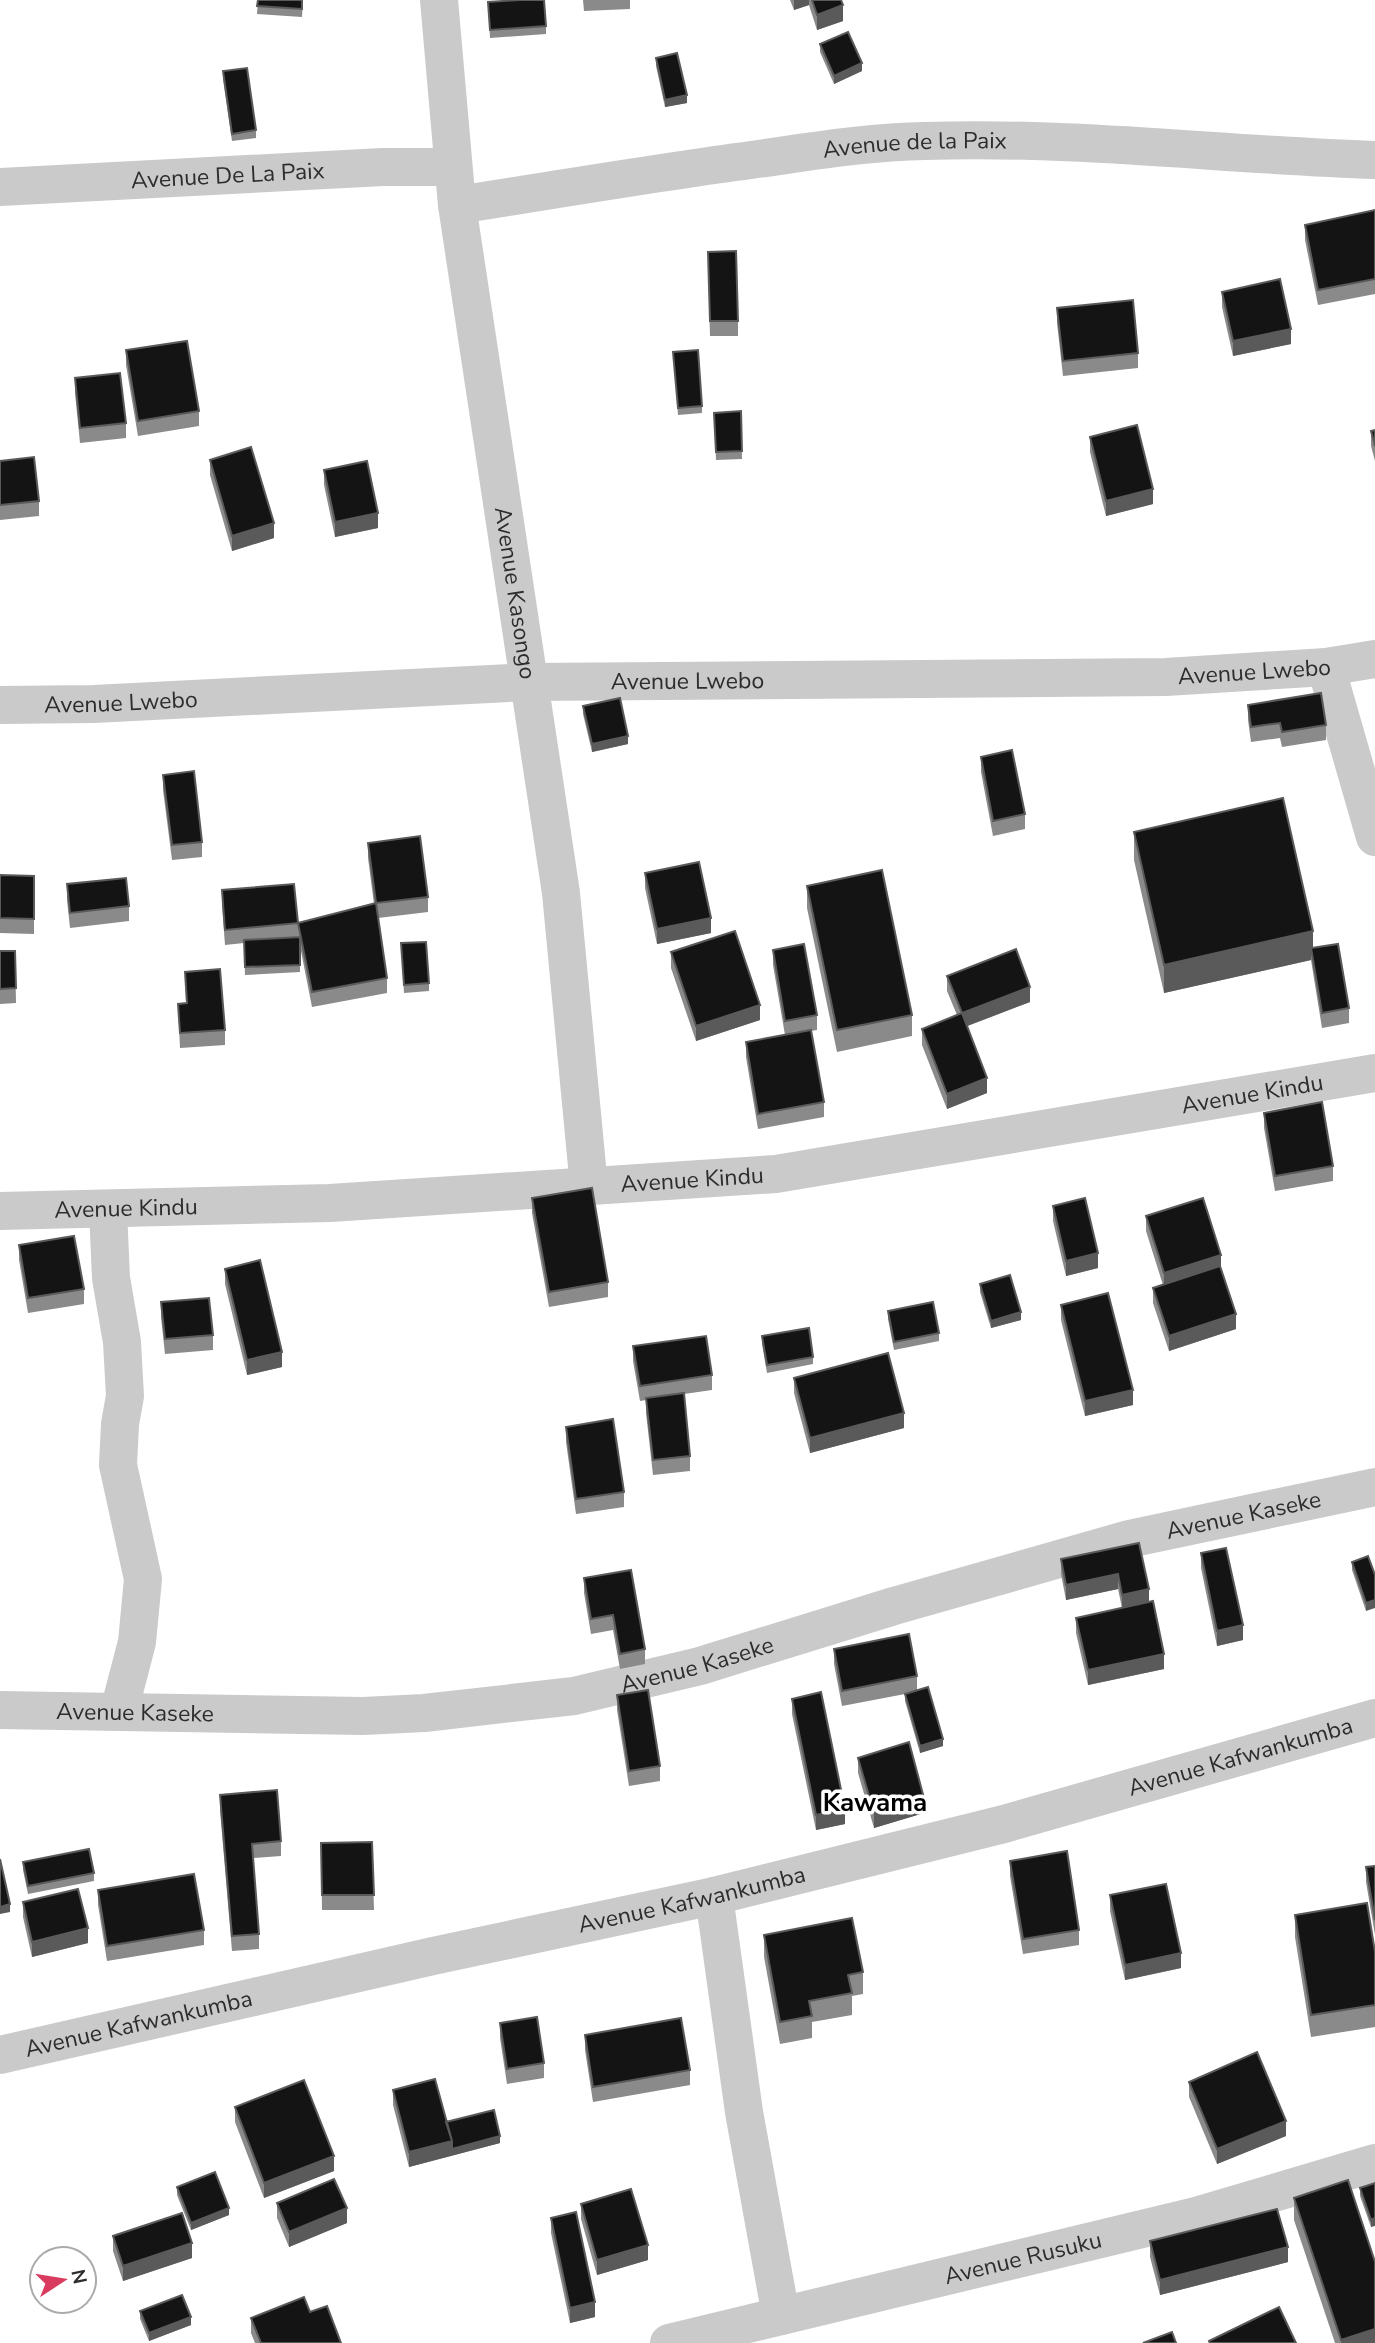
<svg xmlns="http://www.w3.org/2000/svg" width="1375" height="2343" font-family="'Nunito Sans',sans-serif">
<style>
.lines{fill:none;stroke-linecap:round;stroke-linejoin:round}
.minor{stroke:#cacaca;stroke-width:38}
.wall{fill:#8a8a8a}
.shaded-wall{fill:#5a5a5a}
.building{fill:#141414;stroke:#5a5a5a;stroke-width:2}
.labels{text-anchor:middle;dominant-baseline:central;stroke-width:7;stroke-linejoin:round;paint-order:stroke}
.street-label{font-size:23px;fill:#2d2d2d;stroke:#fff}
.quarter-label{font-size:26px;font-weight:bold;fill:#000;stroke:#fff}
</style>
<rect width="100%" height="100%" fill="#fff"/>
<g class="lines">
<!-- minor -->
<g class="minor">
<path id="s1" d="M439 0 457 205 561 893 589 1187"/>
<path id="s2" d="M0 187 383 167H453"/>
<path id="s3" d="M457 205C555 190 653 173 751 160 809 152 866 142 925 141 1075 136 1225 155 1375 160"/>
<path d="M1326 667 1375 837"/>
<path id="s4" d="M0 705 94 704 528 682 1166 677 1326 667 1375 659"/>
<path d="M108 1210 111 1278 122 1342 125 1396 120 1424 118 1465 143 1579 137 1642 119 1711"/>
<path id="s5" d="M0 1211 330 1203 776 1174 1375 1073"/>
<path id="s6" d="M0 1710 363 1716 424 1713 574 1696 700 1666 894 1606 1129 1539 1375 1487"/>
<path d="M714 1896 744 2112 781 2316"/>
<path id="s7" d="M0 2055 433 1956 714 1896 1004 1824 1375 1718"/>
<path id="s8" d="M669 2343 1196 2216 1375 2163"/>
</g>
</g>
<!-- wall -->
<path class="wall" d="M258 0H303L302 17 257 14Z
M583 0H630V9L584 11Z
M790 0H841L843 21 817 30 809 5 794 10Z
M488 2 546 26V34L490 38Z
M820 44 862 71 834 84 820 52Z
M656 58 687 103 665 107 656 66Z
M223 71 256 130V138L232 141 223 79Z
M1375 210V294L1318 305 1305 240V225Z
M708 267 738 321V336H710Z
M1222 292 1291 344 1233 356 1222 307Z
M1057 308 1138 353V368L1063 376 1057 323Z
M126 350 199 411V426L138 436 126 365Z
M673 352 702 406V413L678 415Z
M75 378 126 423V438L80 443 75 393Z
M741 411 742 459 716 460 714 413Z
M1375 430V461L1371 446V431Z
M1090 437 1153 504 1106 516 1090 452Z
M210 460 274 538 232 551 210 475Z
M0 461 39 501V516L0 520Z
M324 470 378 528 335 537 324 485Z
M1248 705 1326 725V740L1282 747 1280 738 1251 742 1248 720Z
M583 706 628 744 592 752 583 714Z
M981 757 1025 814V829L993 836 981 772Z
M163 775 202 842V857L172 860 163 790Z
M1134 832 1313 948 1349 1008V1023L1322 1028 1311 960 1164 993 1134 860Z
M368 843 428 897V912L378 918 387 978V993L312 1007 300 946V972L245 975 244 943 225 945 222 905V890L298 923 374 904 368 858Z
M645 873 711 933 657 944 645 888Z
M0 875 34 876V934L0 933Z
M67 884 129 906V921L70 928 67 900Z
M807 886 912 1015V1036L837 1052 807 908Z
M401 943 429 983V991L404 993Z
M773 950 817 1015V1030L811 1031 824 1102V1117L758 1129 746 1057V1042L785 1035 773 965Z
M0 951H15L16 1003 0 1004Z
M671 952 760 1020 696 1041 671 968Z
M185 972 225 1030V1045L180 1048 178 1004 186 1003Z
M947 976 1030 1002 967 1026 987 1093 947 1109 922 1045V1029L957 1015 947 991Z
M1264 1113 1333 1166V1181L1275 1191 1264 1128Z
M532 1198 608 1282V1297L549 1307 532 1213Z
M1053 1206 1098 1268 1066 1276 1053 1221Z
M1146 1216 1221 1267 1236 1329 1169 1351 1153 1303V1288L1163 1285 1146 1231Z
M19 1245 84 1289V1304L28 1313 19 1260Z
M225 1269 282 1367 247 1375 225 1284Z
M980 1284 1021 1320 991 1328 980 1292Z
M161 1302 213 1335V1350L165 1354 161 1317Z
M1061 1305 1133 1405 1085 1416 1061 1320Z
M888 1311 939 1333V1341L894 1350 888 1319Z
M762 1336 813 1357V1364L767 1373 762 1344Z
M633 1346 712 1375V1390L684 1394 690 1456V1471L653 1475 646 1413V1400L640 1401 633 1361Z
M794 1378 904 1428 810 1453 794 1393Z
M566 1427 624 1492V1507L576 1514 566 1442Z
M1139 1543 1149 1602 1164 1669 1088 1685 1076 1633V1618L1122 1608 1118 1589 1066 1600 1061 1574V1559Z
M1201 1553 1243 1640 1217 1646 1201 1568Z
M1368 1556 1366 1611 1352 1570V1562Z
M584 1578 645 1649V1664L620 1669 613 1630 591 1634 584 1593Z
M834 1649 917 1676V1690L943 1746 920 1753 905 1701V1694L842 1706 834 1664Z
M617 1695 660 1766V1781L629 1786 617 1710Z
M792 1699 845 1824 816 1830 792 1714Z
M858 1758 924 1813 874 1828 858 1773Z
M220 1795 281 1841V1856L253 1858 259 1934V1949L232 1951 220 1810Z
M372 1842 374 1910H322L321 1843Z
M1010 1861 1079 1930V1945L1023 1954 1010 1876Z
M23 1862 94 1873V1881L28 1894 23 1870Z
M1375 1866V1935L1366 1882V1867Z
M98 1890 204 1930V1945L107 1961 98 1905Z
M1110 1895 1181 1968 1125 1980 1110 1911Z
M23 1902 88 1943 32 1957 23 1917Z
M1295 1915 1375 1952V2027L1311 2037 1295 1937Z
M764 1935 863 1972V1994L852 1996V2015L812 2022V2038L780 2044 764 1957Z
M500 2023 544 2063V2078L507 2084 500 2038Z
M585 2035 690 2070V2085L593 2102 585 2050Z
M1189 2082 1286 2136 1217 2164 1189 2097Z
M393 2090 446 2122 500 2143 409 2167 393 2105Z
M235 2107 334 2171 264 2198 235 2122Z
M1375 2183 1371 2227 1360 2196V2188Z
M177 2187 229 2215 191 2230 177 2195Z
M1294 2198 1375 2343H1335L1294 2220Z
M277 2203 347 2223 289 2247 277 2218Z
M581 2204 648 2260 597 2275 581 2219Z
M551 2218 595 2317 570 2323 551 2233Z
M113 2236 192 2258 123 2281 113 2251Z
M1150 2241 1288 2262 1160 2295 1150 2257Z
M140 2311 191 2325 149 2341 140 2319Z
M310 2312 341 2343H255L251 2333V2318Z"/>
<!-- shaded-wall -->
<path class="shaded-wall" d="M794 0H809V5L794 10Z
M843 5V21L817 30V15Z
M862 63V71L834 84V76Z
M687 95V103L665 107V100Z
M1291 329V344L1233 356V341Z
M1153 489V504L1106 516V501Z
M378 513V528L335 537V522Z
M274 523V538L232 551V536Z
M628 736V744L592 752V744Z
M711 918V933L657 944V929Z
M1313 931V959L1311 948V960L1164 993V965Z
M1030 987V1002L962 1028V1013Z
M760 1005V1020L696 1041V1026Z
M987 1078V1093L947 1109V1094Z
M1098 1253V1268L1066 1276V1261Z
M1221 1255V1270L1164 1288V1273Z
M1021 1312V1320L991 1328V1321Z
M1236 1314V1329L1169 1351V1336Z
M282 1352V1367L247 1375V1360Z
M1133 1390V1405L1085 1416V1401Z
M904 1413V1428L810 1453V1438Z
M1118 1574V1589L1066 1600V1585Z
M1149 1589V1604L1122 1610V1595Z
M1375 1600V1608L1366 1611V1603Z
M1243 1625V1640L1217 1646V1631Z
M1164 1654V1669L1088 1685V1670Z
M943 1739V1746L920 1753V1746Z
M924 1798V1813L874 1828V1813Z
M845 1809V1824L816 1830V1815Z
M10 1904V1912L0 1914V1907Z
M88 1928V1943L32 1957V1942Z
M1181 1953V1968L1125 1980V1965Z
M1286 2121V2136L1217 2164V2149Z
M500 2136V2143L409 2167V2152L452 2141Z
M334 2156V2171L264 2198V2183Z
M229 2208V2215L191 2230V2223Z
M347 2208V2223L289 2247V2232Z
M1375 2218V2226L1371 2227V2220Z
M192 2243V2258L123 2281V2266Z
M648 2245V2260L597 2275V2260Z
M1288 2247V2262L1160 2295V2280Z
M595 2302V2317L570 2323V2308Z
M191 2317V2325L149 2341V2333Z
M1375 2329V2343H1341V2340Z"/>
<!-- building -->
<path class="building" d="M258 0H302V9L257 6Z
M519 0H544L546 26 490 30 488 2Z
M812 0H841L843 5 817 15Z
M848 32 862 63 834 76 820 44Z
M677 53 687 95 665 100 656 58Z
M247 68 256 130 232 134 223 71Z
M1375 210V279L1318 290 1305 225Z
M736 251 738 321H710L708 252Z
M1280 279 1291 329 1233 341 1222 292Z
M1133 300 1138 353 1063 361 1057 308Z
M187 341 199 411 138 421 126 350Z
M698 350 702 406 678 408 673 352Z
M120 373 126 423 80 428 75 378Z
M741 411 742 451 716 452 714 413Z
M1137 425 1153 489 1106 501 1090 437Z
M1375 430V446L1371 431Z
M251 447 274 523 232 536 210 460Z
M34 457 39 501 0 505V461Z
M367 461 378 513 335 522 324 470Z
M1321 693 1326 725 1282 732 1280 723 1251 727 1248 705Z
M620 698 628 736 592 744 583 706Z
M1012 750 1025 814 993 821 981 757Z
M194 771 202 842 172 845 163 775Z
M1283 798 1313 931 1164 965 1134 832Z
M420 836 428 897 376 903 368 843Z
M699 862 711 918 657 929 645 873Z
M882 870 912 1015 837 1030 807 886Z
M0 875 34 876V919L0 918Z
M126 878 129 906 70 913 67 884Z
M294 884 298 923 376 903 387 978 312 992 298 923 225 930 222 890Z
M735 931 760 1005 696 1026 671 952Z
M300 937V965L245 967 244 940Z
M426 942 429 983 404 985 401 943Z
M804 944 817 1015 785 1021 773 950Z
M1338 944 1349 1008 1322 1013 1311 948Z
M1016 949 1030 987 962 1013 987 1078 947 1094 922 1029 962 1013 947 976Z
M0 951H15L16 988 0 989Z
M220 969 225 1030 180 1033 178 1004 187 1003 185 972Z
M811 1030 824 1102 758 1114 746 1042Z
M1322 1102 1333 1166 1275 1176 1264 1113Z
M592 1188 608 1282 549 1292 532 1198Z
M1085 1198 1098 1253 1066 1261 1053 1206Z
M1203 1198 1221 1255 1164 1273 1146 1216Z
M74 1236 84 1289 28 1298 19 1245Z
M260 1260 282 1352 247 1360 225 1269Z
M1220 1266 1236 1314 1169 1336 1153 1288Z
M1010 1275 1021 1312 991 1321 980 1284Z
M1108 1293 1133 1390 1085 1401 1061 1305Z
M209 1298 213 1335 165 1339 161 1302Z
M933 1302 939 1333 894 1342 888 1311Z
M809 1328 813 1357 767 1365 762 1336Z
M706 1336 712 1375 640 1386 633 1346Z
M888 1353 904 1413 810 1438 794 1378Z
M684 1393 690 1456 653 1460 646 1398Z
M613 1419 624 1492 576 1499 566 1427Z
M1139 1543 1149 1589 1122 1595 1118 1574 1066 1585 1061 1559Z
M1226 1548 1243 1625 1217 1631 1201 1553Z
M1368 1556 1375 1575V1600L1366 1603 1352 1562Z
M631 1570 645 1649 620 1654 613 1615 591 1619 584 1578Z
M1153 1601 1164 1654 1088 1670 1076 1618Z
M909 1634 917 1676 842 1691 834 1649Z
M928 1687 943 1739 920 1746 905 1694Z
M648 1690 660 1766 629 1771 617 1695Z
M821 1692 845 1809 816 1815 792 1699Z
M909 1742 924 1798 874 1813 858 1758Z
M277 1790 281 1841 252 1844 259 1934 232 1936 220 1795Z
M372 1842 374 1895H322L321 1843Z
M89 1849 94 1873 28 1886 23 1862Z
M1067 1851 1079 1930 1023 1939 1010 1861Z
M0 1859 10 1904 0 1907Z
M1375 1866V1920L1366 1867Z
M194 1874 204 1930 107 1946 98 1890Z
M1166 1884 1181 1953 1125 1965 1110 1895Z
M78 1889 88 1928 32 1942 23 1902Z
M1367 1903 1375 1952V2005L1311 2015 1295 1915Z
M852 1918 863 1972 848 1975 852 1993 809 2001 812 2016 780 2022 764 1935Z
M537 2017 544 2063 507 2069 500 2023Z
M681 2018 690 2070 593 2087 585 2035Z
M1257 2052 1286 2121 1217 2149 1189 2082Z
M435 2079 452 2141 409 2152 393 2090Z
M304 2080 334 2156 264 2183 235 2107Z
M494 2110 500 2136 452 2149V2141L446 2122Z
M215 2172 229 2208 191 2223 177 2187Z
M334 2179 347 2208 289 2232 277 2203Z
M1348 2180 1375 2262V2329L1341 2340 1294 2198Z
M1375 2183V2218L1371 2220 1360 2188Z
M631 2189 648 2245 597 2260 581 2204Z
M1277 2209 1288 2247 1160 2280 1150 2241Z
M576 2212 595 2302 570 2308 551 2218Z
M182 2213 192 2243 123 2266 113 2236Z
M182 2295 191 2317 149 2333 140 2311Z
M304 2297 310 2312 327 2306 341 2343H261L251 2318Z
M1279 2307 1296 2343H1210L1209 2341Z
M1172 2332 1176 2343H1143Z"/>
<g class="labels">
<!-- street labels -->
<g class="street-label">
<text stroke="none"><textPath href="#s3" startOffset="462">Avenue de la Paix</textPath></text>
<text stroke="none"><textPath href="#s2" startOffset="228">Avenue De La Paix</textPath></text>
<text stroke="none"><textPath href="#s1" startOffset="598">Avenue Kasongo</textPath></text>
<text stroke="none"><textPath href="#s4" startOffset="1255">Avenue Lwebo</textPath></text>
<text stroke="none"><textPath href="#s4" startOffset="688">Avenue Lwebo</textPath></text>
<text stroke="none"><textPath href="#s4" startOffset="121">Avenue Lwebo</textPath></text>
<text stroke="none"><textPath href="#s5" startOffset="1260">Avenue Kindu</textPath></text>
<text stroke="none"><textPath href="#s5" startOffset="693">Avenue Kindu</textPath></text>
<text stroke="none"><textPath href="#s5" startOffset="126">Avenue Kindu</textPath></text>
<text stroke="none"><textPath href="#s6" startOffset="1269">Avenue Kaseke</textPath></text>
<text stroke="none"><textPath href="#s6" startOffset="702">Avenue Kaseke</textPath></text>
<text stroke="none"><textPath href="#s6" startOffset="135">Avenue Kaseke</textPath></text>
<text stroke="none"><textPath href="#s7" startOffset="1276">Avenue Kafwankumba</textPath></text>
<text stroke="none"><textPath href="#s7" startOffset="709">Avenue Kafwankumba</textPath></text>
<text stroke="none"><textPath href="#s7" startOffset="142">Avenue Kafwankumba</textPath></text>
<text stroke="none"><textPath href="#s8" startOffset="364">Avenue Rusuku</textPath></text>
</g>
<!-- quarter labels -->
<g class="quarter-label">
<text x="875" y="1802">Kawama</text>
</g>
</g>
<!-- north arrow -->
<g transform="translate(63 2280) rotate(78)"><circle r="33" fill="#ffffff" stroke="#ababab" stroke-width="2"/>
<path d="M0-5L12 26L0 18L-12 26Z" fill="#d93b5f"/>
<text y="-10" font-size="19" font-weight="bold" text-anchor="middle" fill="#2d2d2d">N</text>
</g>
</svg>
